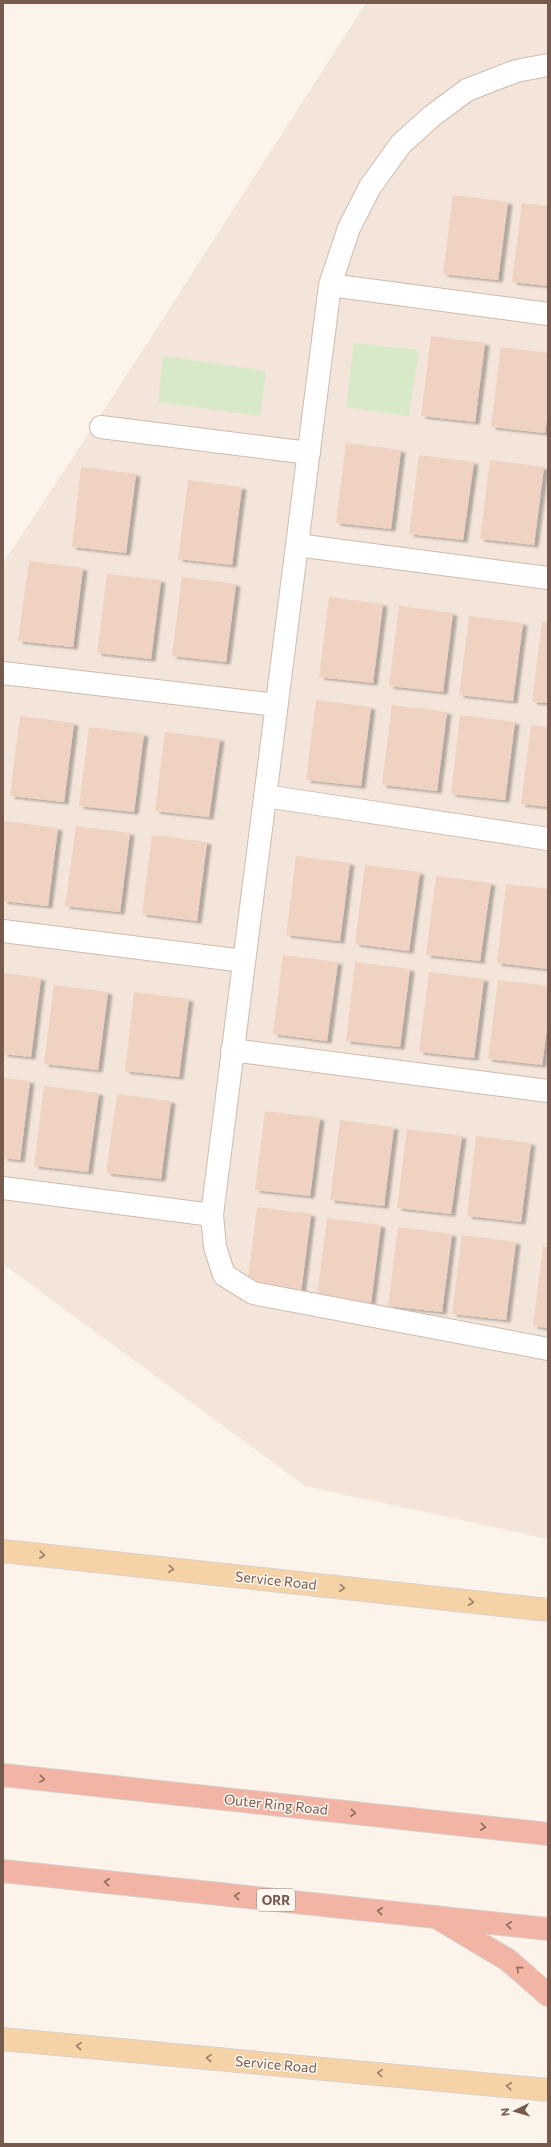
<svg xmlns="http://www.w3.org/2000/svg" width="551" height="2147" font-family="Commissioner,sans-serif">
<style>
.residential{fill:#f3e5d9}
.pitch{fill:#d8e9c9}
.building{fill:#f0d2c3;filter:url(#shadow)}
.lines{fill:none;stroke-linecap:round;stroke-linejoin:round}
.minor-casing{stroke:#cebbb0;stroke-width:24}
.major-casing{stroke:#d9d1cd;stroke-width:24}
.highway-casing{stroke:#d9d1cd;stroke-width:24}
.minor{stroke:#fff;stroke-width:22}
.major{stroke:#f6d3a7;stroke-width:22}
.highway{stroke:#f2b4a5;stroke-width:22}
.oneway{stroke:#9c7e69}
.oneway2{stroke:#8f6c5f}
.labels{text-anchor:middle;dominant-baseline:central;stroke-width:3;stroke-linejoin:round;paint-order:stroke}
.shield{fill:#fef8f1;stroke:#9f897f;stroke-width:1}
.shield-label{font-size:13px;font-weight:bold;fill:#765a4e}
.street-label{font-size:14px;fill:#765a4e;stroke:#fef8f1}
</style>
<defs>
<filter id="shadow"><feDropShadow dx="4.5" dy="2.5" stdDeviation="1" flood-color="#0004"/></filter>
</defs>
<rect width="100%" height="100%" fill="#fcf4ea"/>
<!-- residential -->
<path class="residential" d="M366 3H548V1539L305 1486 3 1264V563L101 415Z"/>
<!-- pitch -->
<path class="pitch" d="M354 343 419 350 409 416 346 407Z
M163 356 266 371 260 416 158 402Z"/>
<!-- building -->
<path class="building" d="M453 195 508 202 498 280 443 274Z
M522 203 548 206V286L512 282Z
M431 336 485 343 475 422 421 416Z
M501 347 548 353V411L545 433 491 427Z
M346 443 401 450 391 529 336 523Z
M419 455 474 462 463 540 409 534Z
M490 460 544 467 534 545 480 539Z
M81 467 136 474 126 553 72 547Z
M188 480 242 487 232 565 178 559Z
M29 561 83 568 73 647 18 641Z
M107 574 161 580 151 659 97 653Z
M182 577 236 584 226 662 172 656Z
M329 597 383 604 373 683 319 677Z
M399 606 453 613 443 692 389 686Z
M469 616 523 623 513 701 459 695Z
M542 622H548V703L532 702Z
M316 700 371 707 361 786 306 780Z
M392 705 447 712 437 791 382 785Z
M460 715 515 722 505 800 451 794Z
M20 716 74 723 64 802 10 796Z
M531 725 548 727V807L521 804Z
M89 727 144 734 134 812 79 806Z
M165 732 220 739 209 817 155 811Z
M4 821 58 828 48 906 3 901Z
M76 826 130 833 120 912 65 906Z
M152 835 207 842 197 921 142 914Z
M296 856 350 863 340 941 286 935Z
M365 865 420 872 409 951 355 944Z
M436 876 491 883 480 961 426 955Z
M506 884 548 889V969L497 963Z
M283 955 338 962 327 1041 273 1034Z
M355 962 410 969 400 1047 346 1041Z
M429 972 484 979 474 1058 419 1052Z
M3 973 41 978 31 1057 3 1054Z
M498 980 548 986V1020L542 1065 488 1059Z
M54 985 108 992 98 1070 44 1064Z
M134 992 189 999 179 1077 125 1071Z
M3 1078 30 1081 20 1160 3 1158Z
M44 1086 99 1093 88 1172 34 1166Z
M117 1094 171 1101 161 1179 106 1173Z
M265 1111 320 1118 310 1196 255 1190Z
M340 1120 394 1127 384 1206 330 1200Z
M407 1129 462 1136 451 1214 397 1208Z
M476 1136 531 1143 521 1222 467 1216Z
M257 1207 311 1214 301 1293 247 1287Z
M327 1218 381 1225 371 1303 317 1297Z
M398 1227 452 1234 442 1312 388 1306Z
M462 1235 516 1242 506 1320 452 1314Z
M543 1247H548V1328L533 1326Z"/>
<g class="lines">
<!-- minor casing -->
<g class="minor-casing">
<path id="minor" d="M548 65 516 71 467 90 432 116 401 144 370 187 349 228 330 285 212 1215 215 1247 224 1275 253 1293 548 1349
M330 285 548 314
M101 427 309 453
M297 545 548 578
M3 673 276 705
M265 796 548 839
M3 931 244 961
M232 1050 548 1091
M3 1188 212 1215"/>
</g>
<!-- major casing -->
<g class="major-casing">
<path id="major" d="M3 1551 548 1610
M3 2039 548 2090"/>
</g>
<!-- highway casing -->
<g class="highway-casing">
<path id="highway" d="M3 1775 548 1834
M3 1871 548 1929
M441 1920 508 1960 548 1995"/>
</g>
<!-- minor -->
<use href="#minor" class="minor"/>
<!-- major -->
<use href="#major" class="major"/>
<!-- highway -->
<use href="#highway" class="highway"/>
</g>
<!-- one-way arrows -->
<defs><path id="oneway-chevron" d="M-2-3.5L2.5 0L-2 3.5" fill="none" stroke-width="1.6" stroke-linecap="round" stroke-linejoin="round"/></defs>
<g class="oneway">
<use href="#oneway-chevron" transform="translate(42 1555) rotate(6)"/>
<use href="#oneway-chevron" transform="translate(171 1569) rotate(6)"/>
<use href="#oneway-chevron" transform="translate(342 1588) rotate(6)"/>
<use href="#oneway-chevron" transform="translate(471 1602) rotate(6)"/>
<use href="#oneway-chevron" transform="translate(79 2046) rotate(-175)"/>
<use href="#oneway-chevron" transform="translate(209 2058) rotate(-175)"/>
<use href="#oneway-chevron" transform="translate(380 2073) rotate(-175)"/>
<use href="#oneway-chevron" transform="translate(509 2086) rotate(-174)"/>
</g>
<g class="oneway2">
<use href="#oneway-chevron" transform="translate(42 1779) rotate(6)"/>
<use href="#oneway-chevron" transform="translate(353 1813) rotate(6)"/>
<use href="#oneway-chevron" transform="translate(483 1827) rotate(6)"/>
<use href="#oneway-chevron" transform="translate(107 1882) rotate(-174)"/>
<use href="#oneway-chevron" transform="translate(237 1896) rotate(-174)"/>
<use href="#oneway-chevron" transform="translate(380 1911) rotate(-174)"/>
<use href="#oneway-chevron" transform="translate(509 1925) rotate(-174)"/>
<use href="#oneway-chevron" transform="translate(519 1969) rotate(-139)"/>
</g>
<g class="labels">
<!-- shield labels -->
<rect class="shield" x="257" y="1889" width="38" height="22" rx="3"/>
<g class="shield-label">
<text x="276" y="1900">ORR</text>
</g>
<!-- street labels -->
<g class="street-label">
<text transform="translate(276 1580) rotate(6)">Service Road</text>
<text transform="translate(276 1804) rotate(6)">Outer Ring Road</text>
<text transform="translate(276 2064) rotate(5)">Service Road</text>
</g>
</g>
<!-- border -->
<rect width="551" height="2147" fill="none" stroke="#765a4e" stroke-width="8"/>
<!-- north arrow -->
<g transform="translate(515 2111) rotate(265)" stroke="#fef8f1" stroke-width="3" paint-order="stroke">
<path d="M0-3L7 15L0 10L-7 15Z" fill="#765a4e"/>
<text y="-6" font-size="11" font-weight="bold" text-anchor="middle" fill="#765a4e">N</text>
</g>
</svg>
